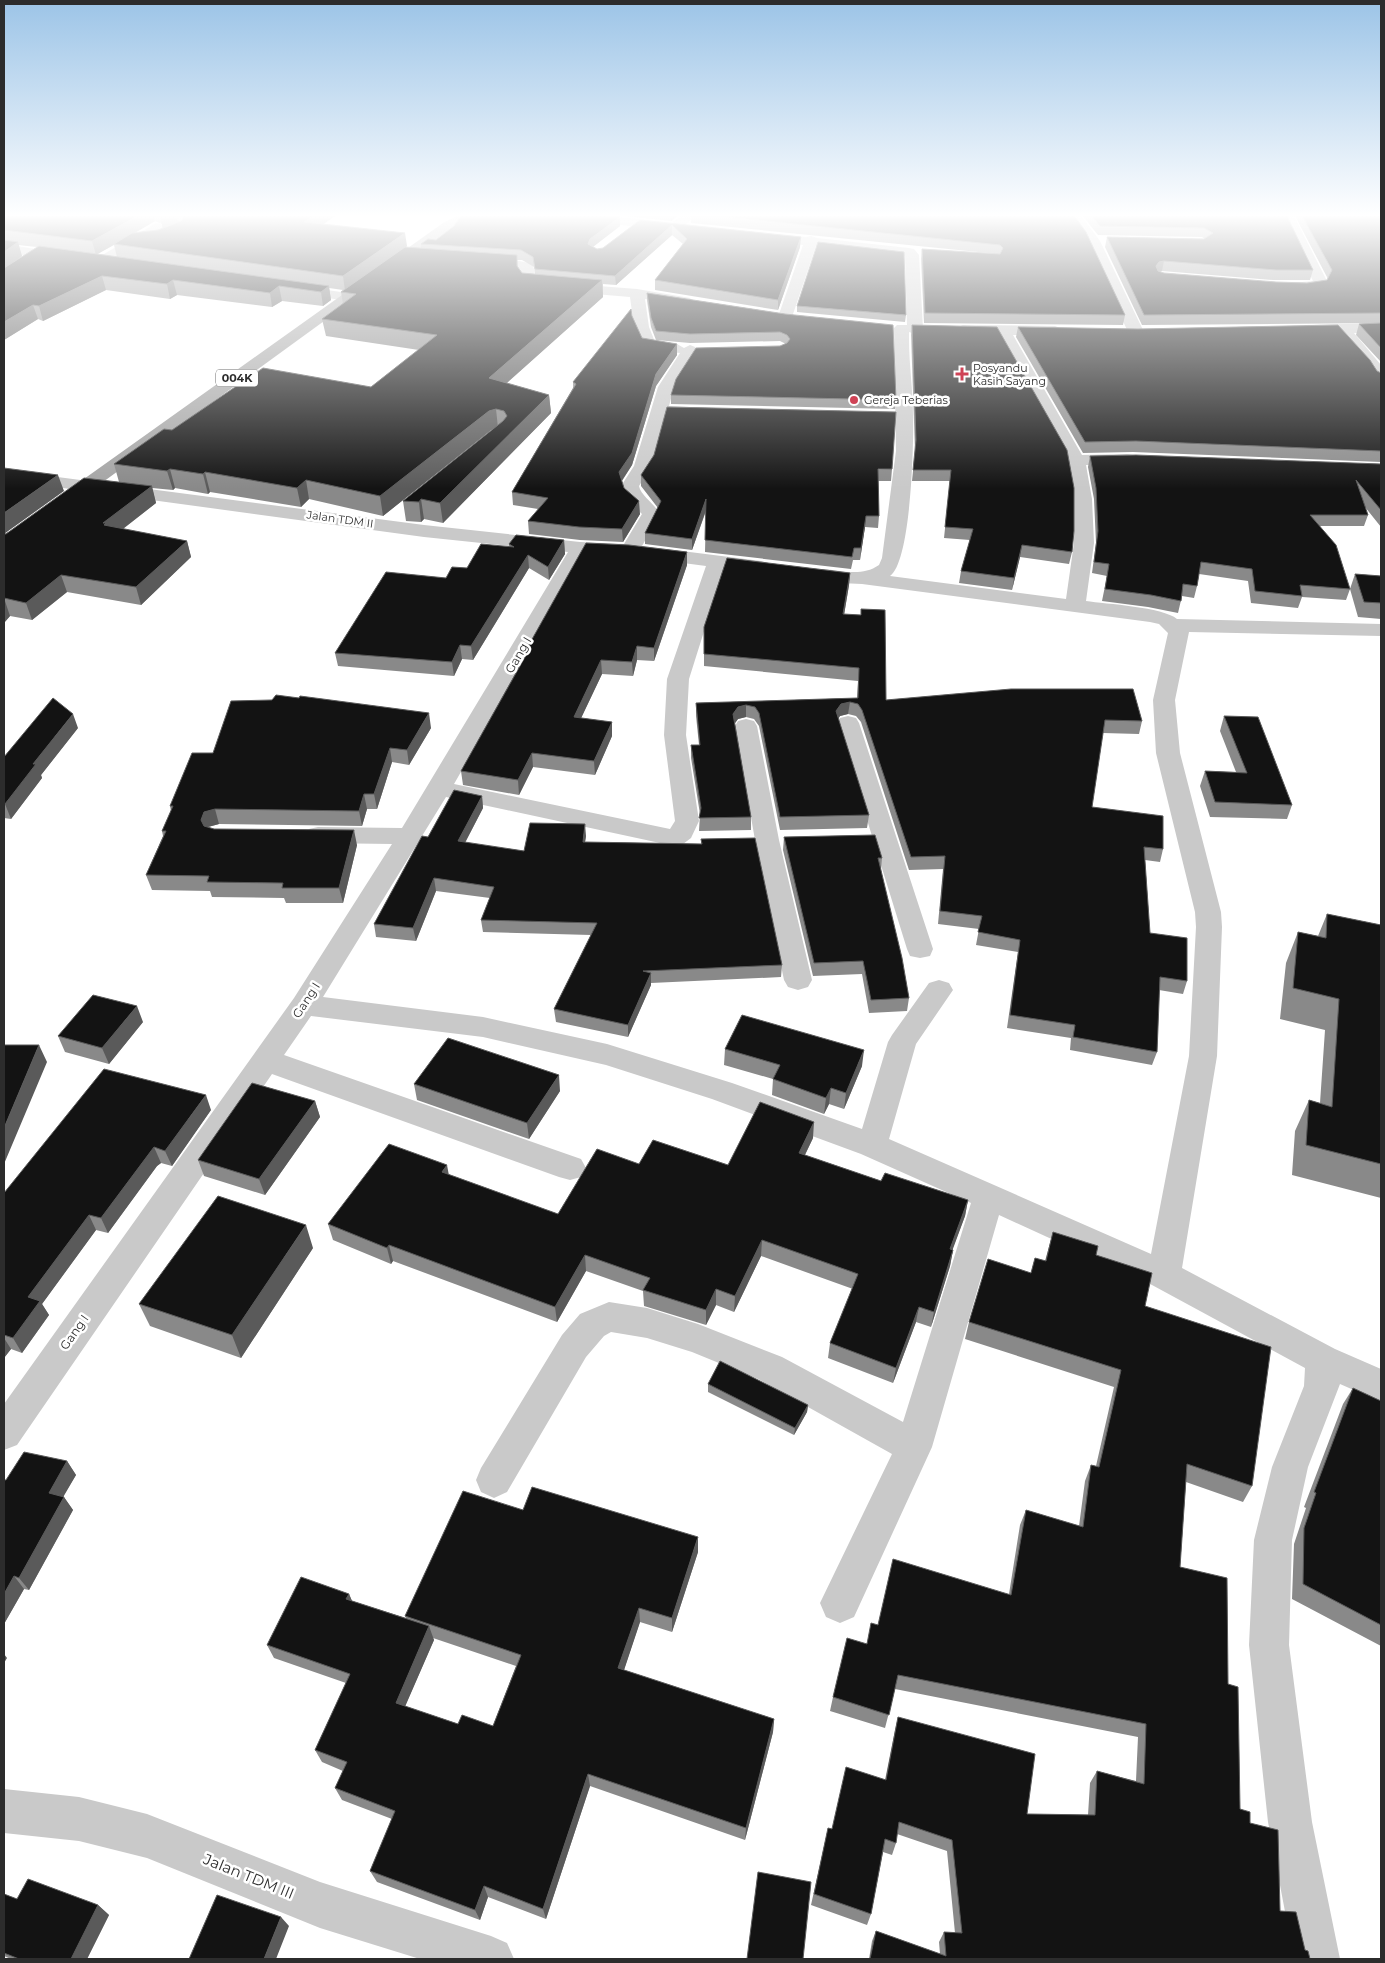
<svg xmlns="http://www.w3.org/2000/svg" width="1385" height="1963" font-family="Montserrat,sans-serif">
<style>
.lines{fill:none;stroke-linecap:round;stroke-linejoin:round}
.minor{fill:#c9c9c9;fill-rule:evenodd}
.major{fill:#a4a4a4;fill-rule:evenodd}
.wall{fill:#898989;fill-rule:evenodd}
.shaded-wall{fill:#5a5a5a}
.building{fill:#131313;stroke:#5a5a5a}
.poi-dot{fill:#cf4356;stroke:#fff;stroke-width:2}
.labels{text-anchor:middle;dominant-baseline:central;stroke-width:5;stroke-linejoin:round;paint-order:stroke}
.far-poi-label{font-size:11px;fill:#2c2c2c;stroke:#fff;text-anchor:start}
.shield{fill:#fff;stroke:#6b6b6b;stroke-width:1}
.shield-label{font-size:11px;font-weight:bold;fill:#2c2c2c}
.far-street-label{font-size:11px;fill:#2c2c2c;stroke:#fff}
.street-label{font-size:12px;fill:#2c2c2c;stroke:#fff}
.near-street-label{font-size:15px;fill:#2c2c2c;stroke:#fff}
</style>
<rect width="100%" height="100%" fill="#fff"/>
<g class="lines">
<!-- minor -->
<path class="minor" d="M551 214H592L672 223 683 214H697L680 230 675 231 557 218Z
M1067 214H1080L1100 241 1144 332 1141 335H1131L1128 332 1086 241Z
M1281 214H1293L1328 283C1319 295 1294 293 1281 290L1279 287 1281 284 1313 281Z
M156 223 161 224 163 227 161 230 101 266H91L89 263Z
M763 233 806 237 811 236 817 238 909 248 914 249 919 255 923 329 920 332 915 334 909 332V339C909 365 913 390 913 416 914 443 911 562 890 576L1066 599 1074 543V499L1067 460 998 335H963L958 333 955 330 958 327 963 325 1055 326 1060 328 1063 331 1060 334 1013 335 1082 455 1127 454 1133 455 1136 459 1133 463 1127 464 1086 465 1092 499 1094 543 1086 601C1106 604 1163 607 1177 619L1381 624V636L1189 632 1175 700 1180 753 1221 912 1222 927 1217 1056 1182 1268 1335 1349 1381 1369V1402L1340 1384 1308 1467 1292 1540 1289 1645 1312 1822 1340 1959H1294L1268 1822 1249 1645 1254 1540 1272 1467 1304 1386 1305 1368 1152 1285 999 1215 932 1447 854 1617 840 1623 826 1617 820 1603 892 1454 758 1379 692 1352 647 1338 611 1332 604 1336 586 1357 507 1492 494 1498 481 1492 476 1480 481 1468 562 1335 580 1314 609 1302 647 1308 698 1324 782 1357 903 1422 971 1203 861 1154 712 1099 606 1065 483 1037 311 1016 284 1055 581 1159 586 1168 581 1177 570 1180 559 1177 272 1074 17 1445 4 1450V1404L294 998 392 844 318 843 309 841 306 835 309 829 318 827 402 828 568 552 424 537 4 480V470L424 525 580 542 624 544 642 514 626 499 621 486 634 466 658 387 680 353 644 349 634 327 630 297 524 288 520 282V270L475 265 473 262 475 259 480 258C490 259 525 259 532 265 536 269 534 277 534 281L637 289 690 298 692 301 690 304 685 305 645 299 649 327 655 342 677 344 684 348 690 345 695 347 698 350 674 387 669 406 710 408 712 412 710 416 704 417 666 416 652 466 639 486C641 496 654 503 660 514L642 546 761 561 768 563 771 567 768 571 761 573 724 568 689 679 686 735 699 821 691 838 683 844 674 846 446 797 323 997 483 1017 607 1044 732 1083 862 1129 888 1042 892 1035 929 983 939 980 949 983 953 990 916 1044 889 1139 1151 1254 1189 1056 1196 927 1195 912 1156 753 1153 700 1168 633 1159 624 1150 622 862 584 840 583 804 578 801 574 804 570C829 564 856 581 879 565L882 558 896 451 894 328 897 325H907L905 256 816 246 792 317 790 320H780L778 317 803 245 758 240 756 237 758 234ZM586 554 630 556 706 566 667 679 664 735 675 821 670 829 454 784Z
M4 244 67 254 74 258 67 262 4 252Z
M292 285 348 293 353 294 355 297 353 300 348 301 287 292 285 289 287 286Z
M1381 323V332L1354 333 1381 365V383L1375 381 1368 369 1343 339 1340 336 1342 334 1306 335 1301 333 1298 330 1301 327 1306 325Z
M848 716 856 718 859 723 933 949 930 956 920 958 910 956 907 949 837 723 840 718Z
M746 719 754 721 757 726 779 840 812 980 808 987 798 990 788 987 784 980 755 840 735 726 738 721Z
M4 1789 79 1797 147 1814 320 1882 491 1936 507 1943 514 1959H420L320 1928 147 1858 79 1841 4 1833Z"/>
<!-- major -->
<path class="major" d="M461 214H477L453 229 353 300 11 549 4 551V536L443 223Z"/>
</g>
<!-- wall -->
<path class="wall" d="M4 214H338L323 224 407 246 405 248 421 249V244L436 240 620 226 593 247 597 249 603 248 640 220 800 247 778 310 655 290V280L683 244 672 235 616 285 603 284V297L507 383 549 395 551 413 443 523 424 519 421 522 406 521 403 501 494 429 491 430 383 516 309 499 301 507 210 492 208 494 175 488 173 490 152 488 156 503 123 529 187 541 191 557 141 605 67 592 32 620 10 616 4 623V534L119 482 114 464 172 430 371 387 419 350 326 336 322 319 343 304 341 292 343 290 329 288 331 300 323 306 282 301 272 307 177 295 170 299 106 290 43 321 38 319 4 340ZM155 221 162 224V228L158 230 135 233ZM18 245 37 247 10 264 22 256ZM114 245 117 257 97 254ZM517 260H522L534 267 535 274 522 273 518 267Z
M608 214H680L671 221Z
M691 214H1073L1125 315 1123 325 924 323 921 259 922 249 998 254 691 223Z
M1081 214H1286L1313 270 1310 280H1273L1162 271 1159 272 1164 273 1276 282 1307 283 1327 280 1328 279 1294 214H1381V323L1142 325 1105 247 1107 237 1205 239 1202 237 1098 235Z
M647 293 785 314 896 400 895 409 671 404V395L786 344 780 341 690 343 656 340 651 327 647 301Z
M797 306 906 315 905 322 797 312Z
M632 316 642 338 677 344V355L656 386 632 465 622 481 624 488 640 514 623 542 580 540 529 534 528 521 538 509 513 505 512 492 573 388V382Z
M1381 323V362L1356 335 1359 324Z
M912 325 1072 552 1069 564 1020 557 1012 590 959 583 961 571 970 540 944 538 950 481H912L915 451 911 335Z
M1018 327 1377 371 1381 373V462L1133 452 1083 453 1016 337Z
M1090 456 1381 464V527L1365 507 1368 515 1364 526H1320L1350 589 1346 600 1302 597 1298 608 1251 603 1248 581 1199 574 1197 586 1194 598 1182 596 1178 613 1148 607 1102 601 1107 576 1092 573 1096 543 1094 499 1088 467Z
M892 469 891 481H878L879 516 878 528 865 527 860 560H853L851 569 705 552 706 511 692 550 645 544V533L658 508 641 486V475Z
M564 540 565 554 549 580 529 568 473 660 462 659 454 676 338 666 335 653 446 578 467 568 509 547V544Z
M687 552V565L654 661 637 660 633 676 602 674 581 718 612 722V736L595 775 533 767 519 795 463 785 461 771 526 654V650Z
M850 573 849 585 844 615 886 700 1142 721 1139 734 1103 733 1092 807 1163 849 1160 862 1145 860 1150 933 1187 981 1183 994 1159 990 1157 1052 1152 1065 1070 1050 1071 1038 1007 1028 1018 952 976 945 979 929 938 924 943 869 909 870 861 722 856 716 848 714 840 716 838 718 869 815 867 828 780 830 759 726 754 719 746 717 738 719 735 723 751 817V830L699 831 700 814 691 758V745H699L696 716V703L857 698 858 681 704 666V627Z
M1355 574 1381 576V619L1358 617 1350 589Z
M1224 716 1292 805 1287 819 1210 817 1200 786 1205 771 1236 772 1220 731Z
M78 728 41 775 42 778 11 819 4 818V757Z
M431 728 409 765 392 762 377 809H367L362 826 219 824 208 827 214 829 357 845 343 903H286L284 898 212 897 210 891 152 890 146 875 163 836 162 831 171 811 170 806 213 753Z
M482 796 483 808 465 843 524 851 586 836 585 842 701 844V839L782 965 781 977 651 983V985L628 1037 556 1022 554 1009 591 935 483 932 481 920 490 898 436 891 416 941 376 937 374 924 428 837Z
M784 837 882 858 881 870 909 998 907 1011 869 1013 862 974 813 976 783 850Z
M1327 914 1381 925V1198L1292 1175 1295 1131 1309 1100 1320 1103 1325 1030 1280 1019 1286 963 1298 932 1318 936Z
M143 1022 109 1064 65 1052 58 1036Z
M725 1049 862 1066 844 1109 829 1104 824 1114 772 1095 773 1079 724 1065Z
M414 1084 560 1091 529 1139 417 1100Z
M315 1101 320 1117 265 1195 204 1176 198 1160Z
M211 1110 172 1166 161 1163 157 1166 108 1233 96 1230 42 1304 49 1315 22 1353 11 1349 4 1358V1193Z
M813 1138 805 1155 881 1181 968 1200 965 1216 952 1250H953L950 1266 931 1327 916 1322 893 1383 828 1358 830 1343 853 1289 761 1256 734 1312 716 1305 706 1325 644 1306 643 1291 586 1271 557 1322 393 1261 391 1264 333 1240 328 1224 448 1175 558 1214 639 1164 728 1165Z
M1053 1232 1096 1255 1145 1306 1252 1486 1243 1502 1186 1482 1180 1567 1228 1684 1240 1809 1250 1823 1280 1911 1305 1950 1310 1959H869L872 1941 876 1931 940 1954 939 1942 944 1932 955 1933 947 1851 897 1834 896 1843 892 1855 883 1852 871 1914 867 1925 811 1905 828 1828 832 1829 885 1780 895 1730 898 1717 1027 1814 1088 1815 1090 1783 1097 1771 1136 1781 1138 1737 895 1689 885 1728 830 1711 833 1697 878 1625 1009 1594 1020 1525 1026 1510 1079 1526 1085 1481 1091 1465 1096 1466 1114 1387 965 1339 969 1322 1031 1273 1035 1258 1045 1261Z
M313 1248 241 1358 150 1326 139 1304Z
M708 1384 808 1405 807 1412 794 1435 708 1392Z
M1353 1388 1381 1401V1646L1292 1599 1294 1544 1306 1508 1304 1507 1343 1404Z
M67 1461 76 1475 63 1496 73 1510 29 1590 24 1589 4 1624 6 1480Z
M523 1510 698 1552 672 1632 640 1622 624 1670 774 1719 773 1732 745 1840 590 1786 546 1919 488 1897 480 1920 377 1882 370 1871 392 1819 342 1800 335 1788 343 1771 322 1762 315 1750 346 1683 274 1658 267 1645 349 1594 352 1601 406 1618 405 1616ZM433 1638 516 1666 493 1726 458 1724 405 1706 434 1640Z
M4 1894 17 1899 98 1905 109 1915 87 1959H11L4 1956Z"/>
<!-- shaded-wall -->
<path class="shaded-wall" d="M141 214H153L155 221 96 255 92 241Z
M166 214H176L179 224 163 229 160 216Z
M316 214H338L306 236 304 222Z
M671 214H680L671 221Z
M620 217V226L590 249 588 244 590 239Z
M672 225V235L616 285 615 276Z
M405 233 407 246 345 291 343 276Z
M801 237 800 247 778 310V300Z
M18 242 22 256 4 269V252Z
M1164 261 1162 271 1157 272 1156 266 1159 262Z
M102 276 106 290 43 321 39 306Z
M173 280 177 295 170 299 167 284Z
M602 280 603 297 491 397 489 378Z
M279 286 282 301 272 307 270 293Z
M329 286 331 300 323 306 321 292Z
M33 305 38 319 4 340V322Z
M677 344V355L656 386 632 465 619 485V472L656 374Z
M549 395 551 413 443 523 440 503Z
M496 409 498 428 491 430 383 516 380 496 489 411Z
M170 469 175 488 173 490 167 471Z
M205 472 210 492 208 494 203 474Z
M58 475 64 491 4 534V513Z
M306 480 309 499 301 507 297 488Z
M152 486 156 503 111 538 103 523Z
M421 499 424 519 421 522 419 502Z
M706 499V510L692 550V539Z
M639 501 640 514 623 542 622 529Z
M866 516 865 527 860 560 861 548Z
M564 540 565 554 549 580 548 567Z
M187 541 191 557 141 605 136 587Z
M1022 545 1020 557 1012 590 1014 578Z
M687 552V565L654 661V648Z
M528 555 529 568 473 660 471 646Z
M850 573 849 585 842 627 843 614Z
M61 575 67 592 32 620 26 603Z
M4 598 10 616 4 623Z
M460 645 462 659 454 676 452 662Z
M637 646V660L633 676 632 662Z
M601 660 602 674 575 731 574 717Z
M850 702 848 714 840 716 835 724 836 711 841 704Z
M746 705V717L738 719 733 726V714L738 707Z
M429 713 431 728 409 765 407 750Z
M73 714 78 728 41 775 42 778 11 819 5 804 33 764Z
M612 722V736L595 775 594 761Z
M390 748 392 762 377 809 374 794Z
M532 753 533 767 519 795 518 780Z
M364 794 367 809 362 826 359 811Z
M482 796 483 808 459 854 458 841Z
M215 809 219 824 208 827 205 835 201 820 204 812Z
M585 824 586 836 583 854V842Z
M354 830 357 845 343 903 339 888Z
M434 878 436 891 416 941 413 928Z
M651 973V985L628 1037V1025Z
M137 1006 143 1022 109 1064 102 1048Z
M39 1045 47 1062 4 1164V1128Z
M864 1050 862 1066 844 1109 846 1093Z
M559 1075 560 1091 529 1139 527 1123Z
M831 1088 829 1104 824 1114 826 1098Z
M206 1095 211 1110 172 1166 165 1151Z
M315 1101 320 1117 265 1195 259 1179Z
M814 1122 813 1138 798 1169 799 1153Z
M154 1147 161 1163 157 1166 108 1233 101 1218 151 1151Z
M447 1165 450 1181 442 1172Z
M968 1200 965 1216 947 1265 950 1249Z
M89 1215 96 1230 42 1304 49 1315 22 1353 13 1338 28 1297Z
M306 1225 313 1248 241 1358 232 1335Z
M762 1240 761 1256 734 1312 735 1296Z
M389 1245 393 1261 391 1264 387 1248Z
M953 1250 950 1266 931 1327 934 1312Z
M585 1255 586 1271 557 1322 555 1307Z
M716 1289V1305L706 1325V1310Z
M919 1307 916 1322 893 1383 896 1368Z
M4 1338 11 1349 4 1358Z
M808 1405 807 1412 794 1435 795 1428Z
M67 1461 76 1475 58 1506 49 1493Z
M64 1497 73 1510 29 1590 19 1578Z
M698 1537V1552L672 1632V1618Z
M14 1576 24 1589 4 1624V1594Z
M349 1594 355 1608 346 1599Z
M639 1608 640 1622 620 1682 618 1668Z
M429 1626 434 1640 401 1716 396 1703Z
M4 1654 7 1658 4 1663Z
M774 1719 773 1732 745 1840 746 1828Z
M588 1774 590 1786 546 1919 543 1909Z
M484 1886 488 1897 480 1920 475 1910Z
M98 1905 109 1915 87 1959H71Z
M281 1917 289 1926 276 1959H264Z"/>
<!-- building -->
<path class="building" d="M4 214H141L92 241 4 230Z
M180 214H316L304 222 405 233 343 276 114 244 132 233 158 230 181 221 184 216Z
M465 214H589L620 217 590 239 588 244 597 249 603 248 640 220 801 237 778 300 655 280 687 239 672 225 615 276 535 269 533 257 521 250 421 244 428 239 436 240 454 226 461 216Z
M698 214H1073L1086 232 1125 315 925 313 922 249 1000 254 1003 248 1000 245Z
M1090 214H1286L1313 270H1276L1164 261 1159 262 1156 266 1158 271 1164 273 1276 282 1307 283 1327 280 1332 270 1301 214H1381V313L1144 315 1107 237 1204 239 1213 233 1204 228 1100 226Z
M4 240 18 242 4 252Z
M818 242 904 252 906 315 797 306Z
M39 246 329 286 321 292 279 286 270 293 173 280 167 284 102 276 39 306 33 305 4 322V268Z
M405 247 517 255V266L522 273 602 280 489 378 549 395 440 503 421 499 419 502 403 501 503 421 507 416 504 411 496 409 489 411 380 496 306 480 297 488 205 472 203 474 170 469 167 471 114 464 164 429 172 430 263 368 371 387 437 335 322 319 356 294 341 292Z
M647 293 785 314 893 325 896 400 671 395 676 379 696 348 780 346 787 343 790 339 787 335 780 332 690 334 656 331 651 318Z
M631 309 632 316 642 338 677 344 656 374 632 453 619 472 624 488 639 501 622 529 579 527 528 521 548 498 512 492 576 384 573 382Z
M1381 323V348L1359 324Z
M912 325 997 327 1067 450 1074 488V531L1072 552 1022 545 1014 578 961 571 973 529 945 527 951 470H913L916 440Z
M1338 325 1370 360 1377 371 1381 373V451L1136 441 1085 442 1018 327 1138 329Z
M667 407 896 412 892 469H878L879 516H866L861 548H854L852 557 705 540 706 499 692 539 645 533 661 501 641 475 654 455Z
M1136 455 1381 464V510L1356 480 1368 515H1310L1336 545 1350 589 1300 585 1302 596 1255 591 1252 569 1201 562 1197 586 1183 584 1181 601 1151 595 1105 589 1109 564 1094 562 1098 531 1096 488 1090 456Z
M4 468 58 475 4 513Z
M84 478 152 486 103 523H106L104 525 187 541 136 587 61 575 26 603 4 598V534H6Z
M516 535 564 540 548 567 528 555 471 646 460 645 452 662 335 653 386 572 446 578 452 567 467 568 481 544 514 547 509 544Z
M586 543 629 545 687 552 654 648 637 646 632 662 601 660 574 717 612 722 594 761 532 753 518 780 461 771 529 650H526Z
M727 558 850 573 843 614 861 615V609L885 610 886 700 1011 689H1133L1142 721 1105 720 1092 807 1163 816V849L1144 847 1150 933 1187 938V981L1160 977 1157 1052 1073 1037 1075 1025 1010 1015 1020 940 978 932 982 916 940 911 945 856 911 857 862 710 858 704 850 702 841 704 836 711 869 815 780 817 759 713 755 707 746 705 738 707 733 714 751 817 699 818 701 808 691 745H700L696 703 858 698 859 668 704 654V627Z
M1355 574 1381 576V603L1364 602Z
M276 695 299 698 300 696 429 713 407 750 390 748 374 794H364L359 811 215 809 204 812 201 820 204 826 214 829 354 830 339 888H282L283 883 207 882 209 876 146 875 166 831H162L173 806H170L192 753H213L231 701 272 700Z
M53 698 73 714 33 764H36L5 804H4V757Z
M1224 716 1258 717 1292 805 1215 802 1205 771 1247 773Z
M454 790 482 796 458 841 524 851 530 823 585 824 583 842 702 844 701 839 755 838 782 965 643 971 651 973 628 1025 554 1009 597 923 481 920 494 887 434 878 413 928 374 924 422 836 428 837Z
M875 835 882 858H878L879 862 902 958 909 998 871 1000 863 961 814 963 784 837Z
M1327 914 1381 925V1164L1306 1145 1309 1100 1332 1107 1339 999 1293 988 1298 932 1326 938Z
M93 995 137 1006 102 1048 58 1036Z
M742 1015 864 1050 846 1093 831 1088 826 1098 773 1079 780 1065 725 1049Z
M448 1038 559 1075 527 1123 414 1084Z
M4 1045H39L4 1128Z
M104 1069 206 1095 165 1151 154 1147 151 1151 101 1218 89 1215 28 1297 40 1301 13 1338 4 1335V1193Z
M252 1083 315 1101 259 1179 198 1160Z
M760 1102 814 1122 799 1153 881 1181 885 1173 968 1200 950 1249 953 1250 934 1312 919 1307 896 1368 830 1343 858 1274 762 1240 735 1296 716 1289 706 1310 643 1290 650 1278 585 1255 555 1307 389 1245 387 1248 328 1224 389 1144 447 1165 442 1172 558 1214 597 1149 639 1164 653 1140 728 1165Z
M218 1196 306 1225 232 1335 139 1304Z
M1053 1232 1098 1246 1096 1255 1152 1273 1145 1306 1271 1347 1252 1486 1187 1464 1180 1567 1227 1578 1228 1684 1238 1687 1240 1809 1250 1812V1823L1278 1830 1280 1911 1296 1912 1305 1950 1308 1951 1310 1959H870L876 1931 946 1956 944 1932 962 1933 952 1840 899 1822 896 1843 885 1839 871 1914 814 1894 828 1828 832 1829 846 1767 886 1780 898 1717 1035 1754 1027 1814 1095 1815 1097 1771 1144 1784 1146 1724 898 1675 889 1715 833 1697 847 1638 867 1644 871 1623 878 1625 893 1559 1011 1595 1026 1510 1083 1527 1091 1465 1099 1467 1121 1370 969 1322 988 1259 1031 1273 1035 1258 1046 1261Z
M720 1361 808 1405 795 1428 708 1384Z
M1353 1388 1381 1401V1625L1303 1584 1304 1528 1316 1493 1314 1492Z
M24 1452 67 1461 49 1493 64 1497 19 1578 14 1576 4 1594V1480H6Z
M532 1487 698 1537 672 1618 639 1608 618 1668 774 1719 746 1828 588 1774 543 1909 484 1886 475 1910 370 1871 395 1811 335 1788 347 1762 315 1750 350 1674 267 1645 301 1577 349 1594 346 1599 429 1626 396 1703 458 1724 462 1715 493 1726 521 1655 405 1616 463 1491 523 1510Z
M758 1872 811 1882 803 1959H747Z
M28 1879 98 1905 71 1959H19L4 1953V1894L17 1899Z
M217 1895 281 1917 264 1959H189Z"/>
<!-- sky -->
<linearGradient id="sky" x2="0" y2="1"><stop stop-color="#9cc4e7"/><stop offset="0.44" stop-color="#fff"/><stop offset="1" stop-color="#fff" stop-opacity="0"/></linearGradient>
<rect width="1385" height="489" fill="url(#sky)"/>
<!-- markers -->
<g class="poi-dot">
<path d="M959.5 366.5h5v5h5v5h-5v5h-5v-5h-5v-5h5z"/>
<circle cx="854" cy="400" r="5"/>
</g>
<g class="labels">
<!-- far-poi labels -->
<g class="far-poi-label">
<text x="973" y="368">Posyandu<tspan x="973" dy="13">Kasih Sayang</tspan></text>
<text x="864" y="400">Gereja Teberias</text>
</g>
<!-- shield labels -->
<rect class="shield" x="216" y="369.5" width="42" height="17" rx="4"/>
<g class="shield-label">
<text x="237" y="378">004K</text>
</g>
<!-- far-street labels -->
<g class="far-street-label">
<text transform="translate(340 519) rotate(8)">Jalan TDM II</text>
</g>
<!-- street labels -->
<g class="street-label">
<text transform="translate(518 655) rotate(-60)">Gang I</text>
<text transform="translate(306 1000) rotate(-57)">Gang I</text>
<text transform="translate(74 1332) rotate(-55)">Gang I</text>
</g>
<!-- near-street labels -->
<g class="near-street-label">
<text transform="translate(249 1876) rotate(22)">Jalan TDM III</text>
</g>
</g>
<!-- border -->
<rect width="1385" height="1963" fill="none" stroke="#2c2c2c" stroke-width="10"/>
</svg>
